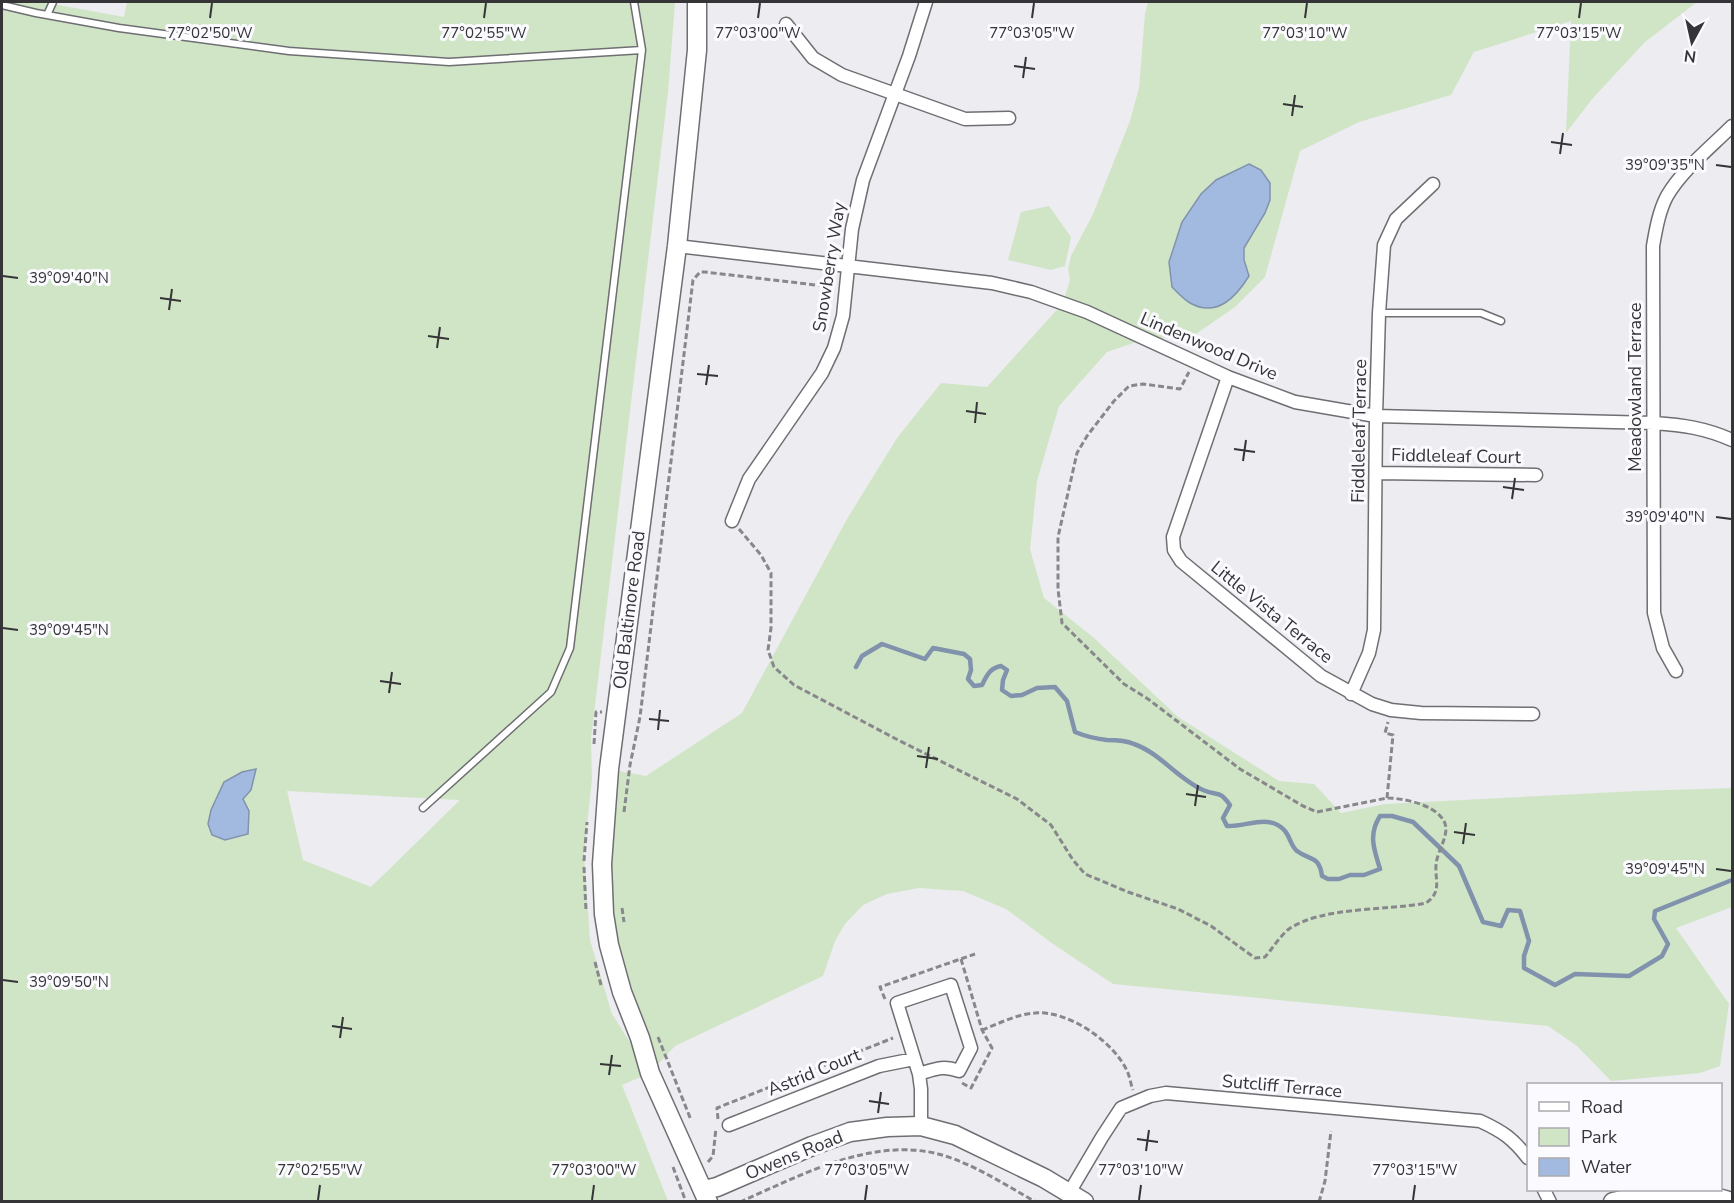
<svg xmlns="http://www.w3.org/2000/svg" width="1734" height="1203" font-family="'Nunito Sans',sans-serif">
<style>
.green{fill:#d0e5c6;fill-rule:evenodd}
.water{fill:#a2badf;stroke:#8192ad;stroke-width:1.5}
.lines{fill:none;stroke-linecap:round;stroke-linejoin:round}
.stream{stroke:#8192ad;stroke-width:4.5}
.lane-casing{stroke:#6e6e73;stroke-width:9}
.street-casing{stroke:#6e6e73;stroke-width:15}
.secondary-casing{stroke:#6e6e73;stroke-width:21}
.path{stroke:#88888c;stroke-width:3;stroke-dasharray:6 3;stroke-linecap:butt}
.lane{stroke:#fff;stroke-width:6}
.street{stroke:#fff;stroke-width:12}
.secondary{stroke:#fff;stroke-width:18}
.ticks{fill:none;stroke:#353537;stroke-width:2}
.labels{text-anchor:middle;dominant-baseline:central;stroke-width:6;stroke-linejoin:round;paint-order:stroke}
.street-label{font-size:18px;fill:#353537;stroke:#fafaff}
.ticks-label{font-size:15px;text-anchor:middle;fill:#353537;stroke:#fafaff;stroke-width:6;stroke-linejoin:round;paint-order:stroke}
</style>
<rect width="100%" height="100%" fill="#ececf1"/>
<!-- green -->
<path class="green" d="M2 2H42L124 17 127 2H675L668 92 591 739 592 779 584 854 590 940 612 1014 648 1071 609 945V769L646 776 742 713 847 519 897 438 941 383 987 387 1063 303 1070 280 1068 269 1071 256 1093 214 1130 121 1139 88 1145 14 1148 2H1697L1645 42 1593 98 1566 133 1571 21 1474 52 1451 95 1359 122 1300 151 1265 277 1235 307 1193 336 1145 339 1107 352 1059 406 1037 481 1030 549 1044 598 1094 638 1178 717 1279 781 1314 784 1341 813 1385 804 1637 791 1732 788V907L1676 928 1729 1004 1720 1066 1700 1073 1611 1081 1577 1046 1548 1026 1113 984 1056 946 1006 909 963 891 919 888 887 894 863 905 845 924 835 941 823 976 675 1046 650 1073 622 1085 668 1201 2 1202ZM287 791 459 800V801L371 887 303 860Z
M1049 206 1071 237 1065 266 1051 270 1008 260 1021 212Z"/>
<!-- water -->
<path class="water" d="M1249 164 1261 170 1270 183V200L1265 213 1244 248V260L1249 276C1236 297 1217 318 1190 303 1183 299 1177 292 1172 287L1169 262 1182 222 1201 194 1216 180Z
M256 769 251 790 243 799 249 811 248 834 225 840 212 835 208 824 211 810 224 782 242 772Z"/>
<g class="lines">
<!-- stream -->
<path class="stream" d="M856 667 862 656 882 644 925 659 933 648 964 654 970 659 971 670 968 679 974 686 982 685C987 675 990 668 1001 666L1007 670 1003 680 1002 690 1011 696 1022 695 1037 688 1055 687 1067 701 1075 732C1085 736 1096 739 1107 740 1116 740 1125 740 1134 744 1160 753 1178 779 1203 790 1219 797 1218 789 1230 805L1223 818 1227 826C1247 827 1269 813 1285 831 1290 837 1291 846 1297 851 1310 861 1319 855 1322 876L1328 879H1339L1350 875H1364L1380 869C1374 849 1368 835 1380 816H1392L1413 822 1459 866 1483 922 1501 926 1508 910 1520 911 1529 941 1524 956V968L1555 985 1575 974 1629 976 1662 956 1668 944 1654 919 1655 911 1732 880"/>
<!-- lane casing -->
<g class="lane-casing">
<path id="lane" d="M2 5 36 13 119 28 289 51 449 62 642 50
M47 15 53 2
M1379 313H1481L1501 321
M423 808 551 692 570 648 642 50 634 2"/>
</g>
<!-- street casing -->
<g class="street-casing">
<path id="street" d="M786 24 813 58 842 75 965 119 1009 118
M677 246 992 283 1031 292 1087 312 1228 377 1295 402 1376 416 1654 423C1683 425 1705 428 1732 440
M1228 377 1173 537 1174 550 1181 561 1321 676 1372 704 1391 710 1421 713 1533 714
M1376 473 1536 475
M732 521 749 479 822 373 834 348 843 316 852 229 863 180 909 56 926 2
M1676 671 1663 648 1654 613 1653 246C1656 229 1659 211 1667 196 1682 170 1711 147 1732 126
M1351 694 1369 653 1374 630 1376 416 1379 313 1384 245 1396 219 1433 184
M919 1074C935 1069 943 1065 959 1071L971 1048 951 985 897 1003 919 1074 921 1089V1126
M729 1125 879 1066 914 1059
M1544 1190 1550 1202
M1069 1193 1102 1137 1121 1108 1150 1096 1166 1093 1480 1121C1504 1132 1513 1139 1528 1158"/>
</g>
<!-- secondary casing -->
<g class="secondary-casing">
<path id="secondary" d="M697 2V50L677 246 609 769 602 864 604 914 609 945 622 992 640 1038 650 1073 708 1202
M704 1190 717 1187 812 1146 850 1132 887 1127 921 1126 955 1135 1044 1178 1084 1202
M1613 1202C1651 1193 1694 1189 1732 1202"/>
</g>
<!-- path -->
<path class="path" d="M739 529 761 555 771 573V628L768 650 774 667 794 685 898 740 1017 799 1051 825 1073 860 1085 874 1128 892 1178 909 1211 926 1255 958 1265 957C1272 949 1280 936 1289 929 1323 906 1386 911 1426 903 1442 892 1435 881 1436 865 1437 852 1446 841 1446 828 1444 806 1404 798 1387 798L1317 812 1303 806 1240 769 1148 699 1124 684 1062 623 1058 589V537L1077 453 1087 436 1114 401 1129 386 1143 384 1180 389 1189 372
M594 744 596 712H602
M1387 798 1393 735 1385 733 1388 722
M624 812 630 765 640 717 693 280 700 272H705L833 287
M584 861 587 822
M584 867 586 911
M622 908 624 922
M961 959 982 1030 992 1048 971 1088 962 1083
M595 962 601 985
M885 999 880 987 975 954
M982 1030C998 1024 1017 1014 1035 1013 1068 1010 1115 1042 1128 1073 1130 1078 1131 1085 1133 1090
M658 1037 691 1120
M718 1119 717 1108 893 1038
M708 1162 713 1156 716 1128
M673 1167 686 1202
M740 1202C806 1173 882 1131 954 1159 983 1170 1009 1187 1036 1202
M1319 1202 1325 1181 1331 1131"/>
<!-- lane -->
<use href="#lane" class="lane"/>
<!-- street -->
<use href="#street" class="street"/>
<!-- secondary -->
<use href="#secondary" class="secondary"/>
</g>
<!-- ticks -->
<path class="ticks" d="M210 18 212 3M484 18 486 3M758 18 760 3M1032 18 1034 3M1305 18 1307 3M1579 18 1581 3M1014 66 1035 69M1023 78 1026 57M1283 104 1303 107M1292 116 1295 95M1551 142 1572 145M1560 154 1563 133M1716 165 1731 167M3 276 18 278M160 298 181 301M169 310 172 289M428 336 449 339M437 348 440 327M697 374 718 376M706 385 709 365M966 411 986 414M975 423 977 402M1234 449 1255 452M1243 461 1246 440M1503 487 1524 490M1512 499 1515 478M1716 517 1731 519M3 628 18 630M380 681 401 684M389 693 392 672M649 719 669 721M658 730 660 710M917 756 938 759M926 768 929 747M1186 794 1206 797M1195 806 1198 785M1454 832 1475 835M1463 844 1466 823M1716 869 1731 871M3 980 18 982M332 1026 352 1029M340 1038 343 1017M600 1064 621 1066M609 1075 612 1055M869 1101 889 1104M878 1113 881 1092M1137 1139 1158 1142M1146 1151 1149 1130M318 1200 320 1185M592 1200 594 1185M865 1200 867 1185M1139 1200 1141 1185M1413 1200 1415 1185"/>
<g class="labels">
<!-- street labels -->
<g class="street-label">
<text transform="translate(829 267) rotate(-81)">Snowberry Way</text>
<text transform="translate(1209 346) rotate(23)">Lindenwood Drive</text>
<text transform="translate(1635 387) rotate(-90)">Meadowland Terrace</text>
<text transform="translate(1359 431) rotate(-89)">Fiddleleaf Terrace</text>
<text transform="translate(1456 456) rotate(1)">Fiddleleaf Court</text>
<text transform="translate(629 610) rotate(-83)">Old Baltimore Road</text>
<text transform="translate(1272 612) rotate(39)">Little Vista Terrace</text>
<text transform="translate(814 1072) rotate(-22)">Astrid Court</text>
<text transform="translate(1282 1086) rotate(5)">Sutcliff Terrace</text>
<text transform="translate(794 1155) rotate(-22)">Owens Road</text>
</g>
</g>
<g class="ticks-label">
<text x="210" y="38">77°02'50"W</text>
<text x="484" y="38">77°02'55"W</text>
<text x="758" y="38">77°03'00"W</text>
<text x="1032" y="38">77°03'05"W</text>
<text x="1305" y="38">77°03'10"W</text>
<text x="1579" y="38">77°03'15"W</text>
<text x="1665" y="170">39°09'35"N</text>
<text x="69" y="283">39°09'40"N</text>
<text x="1665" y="522">39°09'40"N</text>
<text x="69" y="635">39°09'45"N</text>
<text x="1665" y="874">39°09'45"N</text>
<text x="69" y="987">39°09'50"N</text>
<text x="320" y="1175">77°02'55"W</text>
<text x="594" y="1175">77°03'00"W</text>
<text x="867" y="1175">77°03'05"W</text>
<text x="1141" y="1175">77°03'10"W</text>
<text x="1415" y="1175">77°03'15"W</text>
</g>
<!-- border -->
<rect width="1734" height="1203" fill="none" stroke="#353537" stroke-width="6"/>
<!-- legend -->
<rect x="1527" y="1083" width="195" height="108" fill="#fafaff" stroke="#ababaf" stroke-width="1.5"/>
<rect x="1539" y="1102" width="30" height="9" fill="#ffffff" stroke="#ababaf" stroke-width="1.5"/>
<text x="1581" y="1113" font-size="18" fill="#353537">Road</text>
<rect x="1539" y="1128" width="30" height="18" fill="#d0e5c6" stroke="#ababaf" stroke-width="1.5"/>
<text x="1581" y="1143" font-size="18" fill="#353537">Park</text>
<rect x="1539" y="1158" width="30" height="18" fill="#a2badf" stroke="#ababaf" stroke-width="1.5"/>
<text x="1581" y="1173" font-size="18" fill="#353537">Water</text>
<!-- north arrow -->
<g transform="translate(1692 42) rotate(188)" stroke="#fafaff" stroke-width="4.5" paint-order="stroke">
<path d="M0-4.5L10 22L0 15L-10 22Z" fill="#353537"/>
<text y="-9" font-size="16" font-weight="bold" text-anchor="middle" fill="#353537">N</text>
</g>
</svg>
